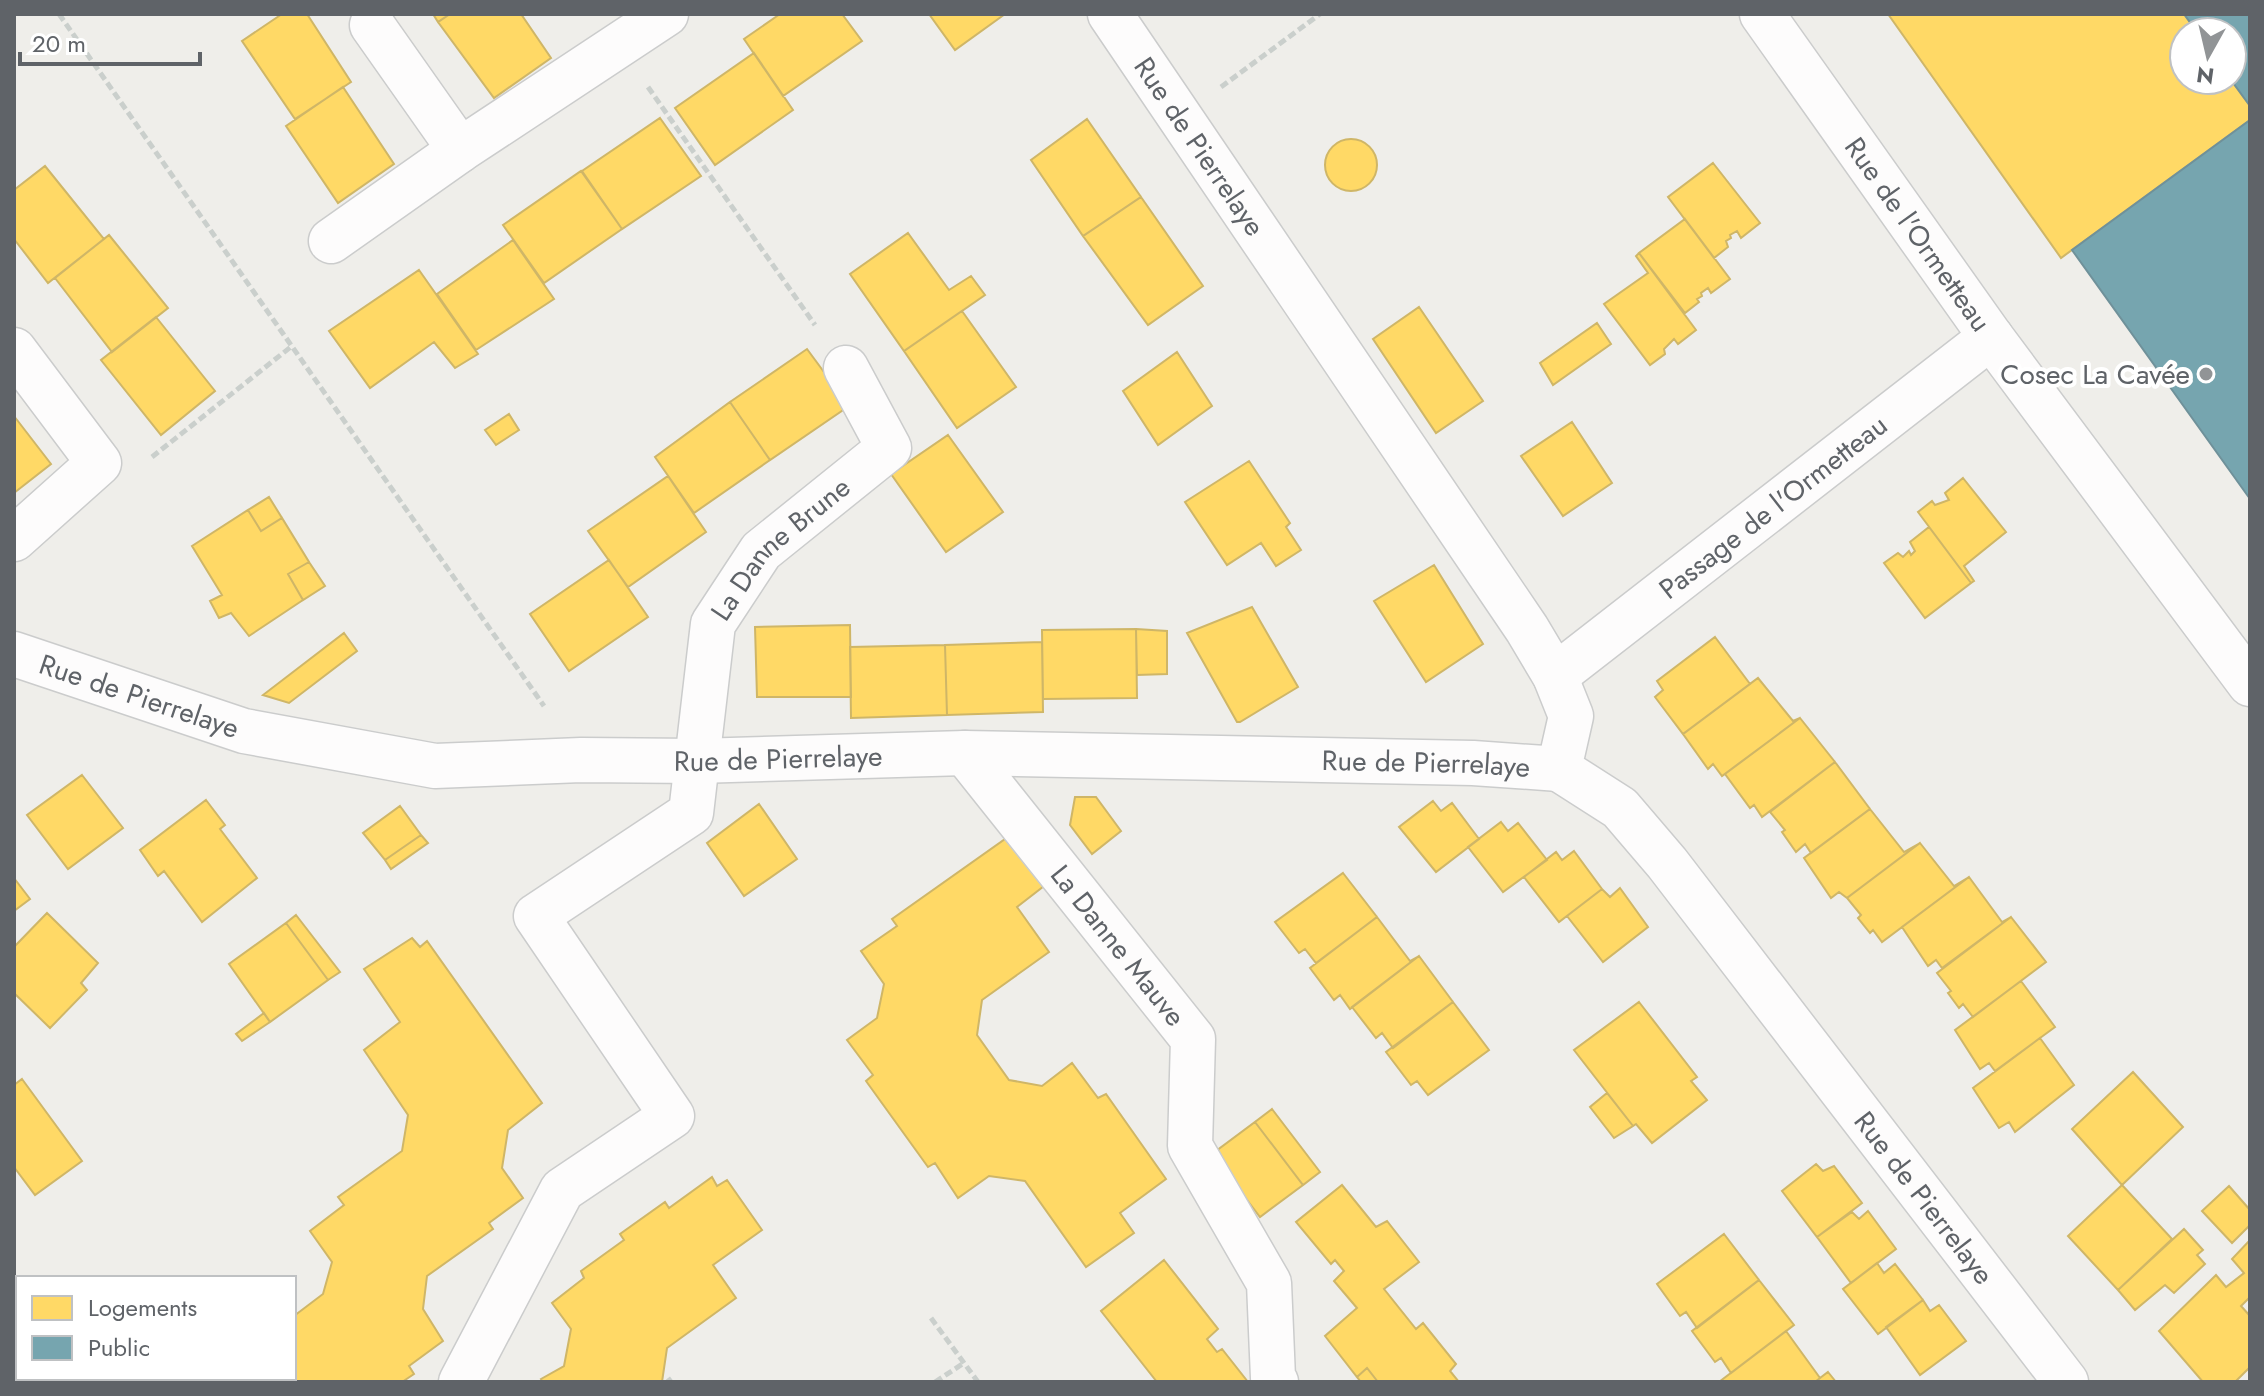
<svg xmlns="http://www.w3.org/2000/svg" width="2264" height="1396" font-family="Jost,sans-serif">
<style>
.homes{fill:#ffd966;stroke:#cfb667;stroke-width:2}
.public{fill:#76a5af;stroke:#6f919a;stroke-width:2}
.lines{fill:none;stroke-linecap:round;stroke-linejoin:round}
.minor-casing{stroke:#cbcccc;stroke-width:47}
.tertiary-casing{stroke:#cbcccc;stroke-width:47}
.path{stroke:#cacfcc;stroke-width:5;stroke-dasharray:8 4;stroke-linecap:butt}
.minor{stroke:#fdfcfc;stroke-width:44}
.tertiary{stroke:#fdfcfc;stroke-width:44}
.poi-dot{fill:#919496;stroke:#fff;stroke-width:3}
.labels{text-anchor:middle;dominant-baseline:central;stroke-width:8;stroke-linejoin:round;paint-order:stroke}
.street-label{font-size:28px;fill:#5f6368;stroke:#fff}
.poi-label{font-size:28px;fill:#5f6368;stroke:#fff;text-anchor:end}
</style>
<rect width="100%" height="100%" fill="#efeeea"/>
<!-- homes -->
<path class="homes" d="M282 14H307L351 82 295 119 242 41Z
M433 14H450L438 22Z
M450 14H521L551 58 494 98 438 22Z
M780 14H842L862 41 783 96 744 39Z
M929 14H1005L955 50Z
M1888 14H2184L2197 32H2184V80H2231L2250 106V120L2061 258Z
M754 53 793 110 715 165 675 108Z
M343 87 394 164 338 203 286 126Z
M660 118 701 176 622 229 582 171Z
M1087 119 1141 197 1083 236 1031 160Z
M1325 165a26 26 0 1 1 52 0a26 26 0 1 1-52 0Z
M1713 163 1760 223 1741 238 1737 231 1730 235 1731 238 1726 241 1728 247 1714 258 1668 197Z
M45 166 104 239 48 283 14 239V190Z
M581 171 622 229 544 283 503 225Z
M1141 197 1203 286 1148 325 1083 236Z
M1685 219 1730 279 1711 293 1708 288 1701 293 1702 296 1697 299 1699 302 1685 313 1639 253Z
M908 233 949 290 971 276 985 295 904 351 850 274Z
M109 235 168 308 112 352 55 278Z
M513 240 554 299 476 350 437 294Z
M1639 253 1696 330 1678 344 1674 339 1664 349 1665 354 1650 365 1604 304 1648 273 1636 256Z
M419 270 478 354 455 368 434 342 370 388 329 331Z
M1419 307 1483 401 1436 433 1373 339Z
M962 311 1016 387 957 428 904 351Z
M156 317 215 391 161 435 101 360Z
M1597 323 1611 344 1553 385 1540 363Z
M807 349 849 406 770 460 730 402Z
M1177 352 1212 406 1158 445 1123 391Z
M730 402 770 460 694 513 655 457Z
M509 414 519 430 496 445 485 430Z
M14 416 51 464 14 493Z
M1572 422 1612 483 1563 516 1521 456Z
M948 435 1003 512 946 552 891 474Z
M1249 461 1290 523 1286 527 1301 550 1276 566 1261 543 1227 565 1185 502Z
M668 476 706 532 628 587 588 531Z
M1963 478 2006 532 1964 566 1974 581 1971 583 1918 512 1932 501 1935 505 1949 500 1945 493Z
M269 497 282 518 261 531 248 510Z
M248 510 261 531 282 518 309 562 288 574 303 600 249 636 231 613 219 618 210 601 222 595 192 546Z
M1929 527 1971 583 1925 618 1884 563 1898 553 1903 557 1909 551 1911 555 1915 551 1910 542Z
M609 560 648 617 569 671 530 614Z
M309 562 325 586 303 600 288 574Z
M1434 565 1483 644 1426 682 1374 601Z
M1252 607 1298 687 1240 722H1237L1187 633Z
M850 625 851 697H757L755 627Z
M1136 629 1137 698 1043 699 1042 630Z
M1136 629 1167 631V674L1137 675Z
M344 633 357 651 289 703 263 695Z
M1715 637 1750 684 1683 734 1655 697 1663 690 1657 681Z
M1042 642 1043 712 947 715 945 645Z
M945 645 947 715 851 718 850 647Z
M1758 678 1793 721 1800 718 1722 776 1713 764 1708 769 1683 734Z
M1800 718 1835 762 1762 817 1754 805 1750 808 1725 774Z
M1835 762 1870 809 1811 853 1805 844 1796 852 1782 832 1785 830 1770 812Z
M82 775 123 828 68 869 27 815Z
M1075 797H1096L1121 831 1092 854 1070 825Z
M206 800 225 825 220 829 257 878 202 922 164 871 158 876 140 850Z
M1433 801 1441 811 1452 803 1479 839 1436 872 1399 827Z
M759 804 797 859 744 896 707 843Z
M400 806 421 835 385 860 363 833Z
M1870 809 1904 852 1920 843 1847 898 1839 892 1831 898 1804 858Z
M1501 822 1508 831 1518 823 1547 860 1503 892 1468 847Z
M421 835 428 843 391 869 385 860Z
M1008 837 1044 886 1017 907 1049 952 982 1000 977 1035 1009 1080 1042 1086 1072 1063 1098 1098 1106 1094 1166 1179 1120 1213 1134 1233 1086 1267 1025 1181 989 1176 958 1198 935 1163 928 1167 866 1081 873 1075 847 1040 877 1018 884 984 861 951 897 926 892 919Z
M1920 843 1954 886 1969 877 1882 942 1873 930 1870 933 1858 918 1861 915 1847 898Z
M1574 851 1602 889 1559 922 1524 877 1556 852 1562 860Z
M1343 873 1377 917 1316 963 1305 949 1299 953 1275 922Z
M1969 877 2002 922 2011 917 1942 968 1936 960 1928 966 1902 927Z
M14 878 30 899 14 911Z
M1620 888 1648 927 1603 962 1567 916 1602 889 1610 897Z
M47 913 98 963 81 983 87 990 50 1028 14 993V947Z
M296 915 340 972 328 980 286 923Z
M1377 917 1410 961 1419 956 1350 1009 1340 995 1334 1000 1310 968Z
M2011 917 2046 962 1973 1017 1963 1004 1959 1008 1948 993 1951 991 1937 973Z
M286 923 328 980 270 1022 229 964Z
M412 938 420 947 427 941 542 1103 508 1130 502 1168 523 1198 489 1223 493 1229 427 1276 423 1309 443 1341 409 1366 414 1374 402 1382H224L221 1378H294V1316L323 1294 332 1262 310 1231 344 1205 338 1197 402 1151 408 1115 364 1050 400 1022 364 969Z
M1419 956 1453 1002 1393 1048 1382 1033 1376 1038 1352 1007Z
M2021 981 2055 1027 1995 1071 1989 1063 1980 1069 1955 1030Z
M1453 1002 1489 1050 1428 1095 1417 1081 1411 1085 1386 1052Z
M1639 1002 1697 1077 1691 1081 1707 1100 1652 1143 1636 1124 1633 1126 1574 1050Z
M264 1013 270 1022 242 1041 236 1034Z
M2040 1038 2074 1085 2015 1132 2009 1122 1999 1128 1973 1088Z
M2133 1072 2183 1127 2122 1185 2072 1129Z
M22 1079 82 1161 35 1195 14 1167V1085Z
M1607 1093 1633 1126 1614 1138 1590 1107Z
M1272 1109 1320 1172 1303 1185 1255 1122Z
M1255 1122 1303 1185 1260 1217 1212 1154Z
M1816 1164 1823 1171 1834 1166 1862 1203 1817 1237 1782 1191Z
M712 1177 717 1186 727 1180 762 1230 713 1265 736 1298 667 1348 662 1382H543L541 1379 564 1366 571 1329 552 1303 584 1278 581 1271 624 1240 620 1234 665 1202 669 1208Z
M1342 1185 1376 1227 1387 1221 1419 1262 1384 1289 1416 1329 1423 1323 1456 1364 1450 1371 1459 1382H1378L1367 1368 1357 1377 1325 1336 1357 1308 1334 1281 1344 1271 1335 1260 1331 1264 1296 1222Z
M2122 1185 2172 1239 2118 1290 2068 1236Z
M2229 1186 2250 1210V1225L2232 1243 2202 1211Z
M1868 1211 1896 1249 1851 1283 1817 1237 1852 1212 1859 1219Z
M2184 1229 2203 1250 2197 1255 2205 1264 2174 1293 2165 1285 2135 1310 2118 1290Z
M1724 1234 1759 1280 1697 1328 1686 1312 1680 1316 1657 1284Z
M2250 1240V1297L2241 1306 2250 1316V1367L2235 1382H2203L2159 1331 2216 1275 2226 1287 2244 1273 2232 1259Z
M1164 1260 1218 1329 1207 1339 1217 1352 1222 1349 1248 1382H1157L1101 1311Z
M1877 1263 1884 1273 1895 1264 1923 1300 1878 1334 1843 1289Z
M1759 1280 1794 1325 1731 1373 1721 1358 1715 1362 1692 1331Z
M1923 1300 1930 1311 1939 1305 1966 1341 1920 1375 1886 1327Z
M1786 1331 1820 1378 1815 1382H1719Z
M1367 1368 1378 1382H1361L1357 1377Z
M1828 1372 1836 1382H1815L1820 1378Z"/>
<!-- public -->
<path class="public" d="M2184 14H2250V106L2231 80 2232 32H2197Z
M2250 120V499L2072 250Z"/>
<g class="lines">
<!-- minor casing -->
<g class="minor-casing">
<g id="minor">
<path id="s1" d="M1110 14 1527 629 1555 676 1571 716 1559 769 1620 808 1667 863 2066 1382"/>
<path d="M372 25 460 150"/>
<path d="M331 241 460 150 666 14"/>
<path d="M14 350 99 463 14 539"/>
<path id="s2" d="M14 654 244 731 435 766 581 760 697 761 965 753 1473 763 1559 769"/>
<path id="s3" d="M1555 676 1991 337"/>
<path id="s4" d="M965 753 1193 1039 1190 1146 1269 1283 1273 1378 1276 1382"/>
<path id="s5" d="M461 1382 562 1190 672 1116 536 916 691 813 713 624 761 551 889 448 846 368"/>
</g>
</g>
<!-- tertiary casing -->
<g class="tertiary-casing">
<g id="tertiary">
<path id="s6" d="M1762 14 1991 337 2250 684"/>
</g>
</g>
<!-- path -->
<path class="path" d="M59 14 544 706
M648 87 815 325
M1221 87 1320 14
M152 457 292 346
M931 1318 978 1382
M668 1378 671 1382
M935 1382 964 1363"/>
<!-- minor -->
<use href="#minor" class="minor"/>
<!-- tertiary -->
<use href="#tertiary" class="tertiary"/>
</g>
<!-- markers -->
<circle class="poi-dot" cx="2206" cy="374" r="8"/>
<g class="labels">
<!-- street labels -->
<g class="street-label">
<text stroke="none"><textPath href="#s1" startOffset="160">Rue de Pierrelaye</textPath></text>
<text stroke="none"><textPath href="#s6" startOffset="270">Rue de l'Ormetteau</textPath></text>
<text stroke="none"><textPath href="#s3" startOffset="276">Passage de l'Ormetteau</textPath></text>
<text stroke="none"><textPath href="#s5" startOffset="1070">La Danne Brune</textPath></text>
<text stroke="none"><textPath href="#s2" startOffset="132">Rue de Pierrelaye</textPath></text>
<text stroke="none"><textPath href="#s2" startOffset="780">Rue de Pierrelaye</textPath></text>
<text stroke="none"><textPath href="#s2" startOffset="1428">Rue de Pierrelaye</textPath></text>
<text stroke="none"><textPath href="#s4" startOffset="246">La Danne Mauve</textPath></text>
<text stroke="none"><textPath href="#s1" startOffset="1462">Rue de Pierrelaye</textPath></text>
</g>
<!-- poi labels -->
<g class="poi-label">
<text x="2190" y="374">Cosec La Cavée</text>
</g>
</g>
<!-- border -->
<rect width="2264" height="1396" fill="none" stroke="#5f6368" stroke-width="32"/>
<!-- legend -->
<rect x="16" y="1276" width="280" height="104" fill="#ffffff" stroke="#bfc1c3" stroke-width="2"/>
<rect x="32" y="1296" width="40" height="24" fill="#ffd966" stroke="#bfc1c3" stroke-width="2"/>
<text x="88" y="1316" font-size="24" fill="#5f6368">Logements</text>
<rect x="32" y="1336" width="40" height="24" fill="#76a5af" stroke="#bfc1c3" stroke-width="2"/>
<text x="88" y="1356" font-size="24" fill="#5f6368">Public</text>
<!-- north arrow -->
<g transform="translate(2208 56) rotate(188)"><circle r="38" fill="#ffffff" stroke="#bfc1c3" stroke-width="2"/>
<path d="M0-6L14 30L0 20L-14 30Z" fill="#919496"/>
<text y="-12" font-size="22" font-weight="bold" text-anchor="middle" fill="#5f6368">N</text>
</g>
<!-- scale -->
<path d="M20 52v12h180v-12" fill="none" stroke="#5f6368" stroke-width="4"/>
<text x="32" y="52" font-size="24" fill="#5f6368" stroke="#ffffff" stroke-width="6" paint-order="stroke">20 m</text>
</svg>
